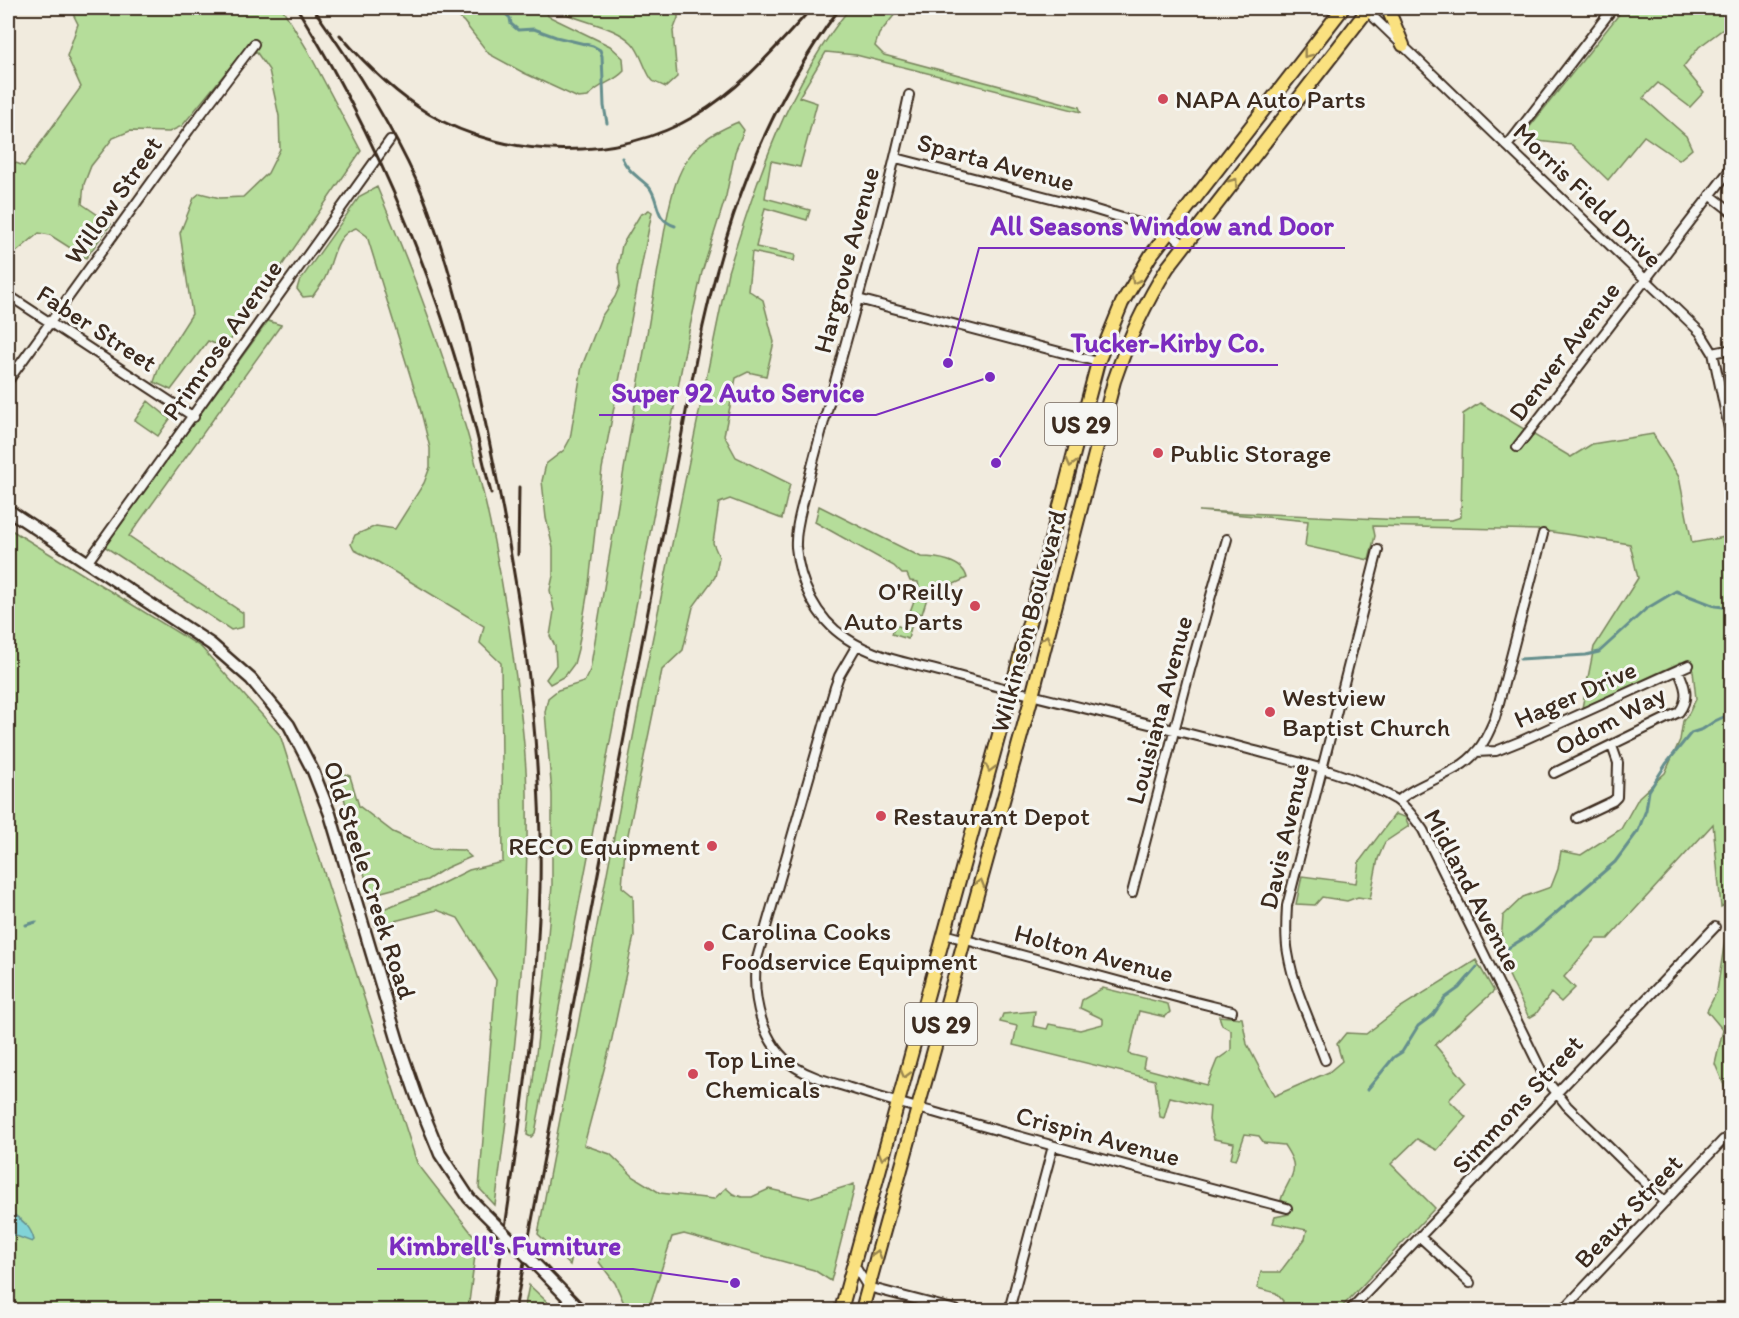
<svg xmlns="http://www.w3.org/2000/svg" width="1739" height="1318" font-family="Itim,sans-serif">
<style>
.green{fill:#b5dd9a;stroke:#78845c;stroke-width:1.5}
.water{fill:#81d3d7;stroke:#658f8d;stroke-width:1.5}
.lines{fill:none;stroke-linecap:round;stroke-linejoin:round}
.stream{stroke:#658f8d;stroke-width:3}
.minor-casing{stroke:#3b2a1e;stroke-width:12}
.secondary-casing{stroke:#3b2a1e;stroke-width:15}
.primary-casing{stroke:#3b2a1e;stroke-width:16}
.minor{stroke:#f6f6f2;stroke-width:8}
.secondary{stroke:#f6f6f2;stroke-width:10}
.primary{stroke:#fae180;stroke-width:12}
.rail{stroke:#3b2a1e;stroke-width:3}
.secondary-bridge-casing{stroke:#3b2a1e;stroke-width:15;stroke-linecap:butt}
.secondary-bridge{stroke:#f6f6f2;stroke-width:10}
.oneway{stroke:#9a864f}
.poi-dot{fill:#d1495b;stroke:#f6f6f2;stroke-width:2}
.labels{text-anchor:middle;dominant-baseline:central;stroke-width:6;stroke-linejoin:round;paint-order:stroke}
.shield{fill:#f6f6f2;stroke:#73675e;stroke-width:1.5}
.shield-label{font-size:24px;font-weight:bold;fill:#3b2a1e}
.poi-label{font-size:26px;fill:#3b2a1e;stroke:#f6f6f2;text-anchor:start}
.street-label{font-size:26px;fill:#3b2a1e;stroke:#f6f6f2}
.leader{fill:none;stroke:#7b2cbf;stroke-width:2}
.callout-dot{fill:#7b2cbf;stroke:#f6f6f2;stroke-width:2}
.callout-label{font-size:27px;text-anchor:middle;font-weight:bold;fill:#7b2cbf;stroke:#f6f6f2;stroke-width:6;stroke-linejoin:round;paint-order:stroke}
</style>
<rect width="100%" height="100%" fill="#f1ebde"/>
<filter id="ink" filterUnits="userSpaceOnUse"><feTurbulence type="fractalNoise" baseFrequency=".0167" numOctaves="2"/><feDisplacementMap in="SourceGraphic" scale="12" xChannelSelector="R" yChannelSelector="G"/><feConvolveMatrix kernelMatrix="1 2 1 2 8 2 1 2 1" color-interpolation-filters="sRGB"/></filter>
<g filter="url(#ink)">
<!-- green -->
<path class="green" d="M70 8H282L307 49 361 151 225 348 208 341 171 390 154 382 160 364 192 314 180 233 194 198 200 193 220 198 243 197 268 173 280 149 279 116 269 70 257 53 244 50 182 126 169 132 130 131 113 138 91 166 84 184 82 204 111 224 86 258 50 235 39 233 8 259V160L24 166 81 87 67 56 78 24Z
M449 8H546L548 16 610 46 623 58 624 71C612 84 600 82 588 97L578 98 524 73 489 54 464 22Z
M555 8H678V18L673 31 677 77 666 87C662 85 656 83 653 81 645 73 642 53 632 43 613 24 578 23 555 8Z
M850 8H900L879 34 875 46 884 55 1079 107 1081 112 856 55 826 52 799 97 817 103 800 167 771 161 765 198 810 210 807 220 765 208 756 247 795 255 794 261 752 252 748 290 763 300 774 342 766 376 748 372 736 378 724 435 736 457 790 484 782 519 730 499 719 503 713 543 719 557 715 577 693 607 683 650 662 670 625 849 622 887 633 896 634 936 611 1043 584 1145 610 1154 634 1177 660 1193 714 1199 726 1188 733 1194 742 1197H752L769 1189 809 1198 854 1184V1190L831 1281 814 1270 684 1234 672 1237 648 1310H627L615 1283 599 1262 601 1253 574 1247 570 1265 538 1234 643 685 728 272C757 179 788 84 850 8Z
M1624 8H1731V30L1726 27 1699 47 1683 67 1704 92 1690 107 1658 83 1643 98 1686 136 1692 149 1679 160 1644 136 1608 180 1572 145 1520 139Z
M738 122 744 130 735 152 726 196 702 272 687 340 535 1133 531 1137 527 1135 545 973 552 885V794L545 712 548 698 558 690 584 682 590 670 661 251C668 214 672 165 705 140 715 132 727 127 738 122Z
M377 187C411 267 442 349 467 432 489 507 504 586 514 663 520 706 526 750 527 793 529 931 514 1068 495 1205L479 1188 496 980 458 918 437 910 375 926 373 913 421 894 469 870 503 862 501 663 480 643 484 626 378 562 354 550 351 544 355 535 376 526 395 529 424 483 430 467V448L419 404 367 236 356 228C333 235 334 262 324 280 321 285 316 291 313 296L303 297 297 289 299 282 360 196Z
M649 210 652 212 602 469 589 584 578 649 574 664 565 676 550 684 546 679 556 665 555 646 550 636 554 611 550 590 553 576V548L546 518 542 481 546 464 564 450 570 439 582 366 601 317 615 297 620 285 618 268 622 245 640 215Z
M268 321 281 325 129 536 243 613V627L231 630 104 546Z
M148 401 170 419 158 436 135 420Z
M1480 403 1571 457 1592 444 1653 434 1679 477 1692 543 1731 536V905L1726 904 1721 907 1713 824 1608 939H1596L1564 977 1575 988 1561 1002 1551 993 1536 1014 1529 1018 1500 956 1503 916 1523 897 1551 887 1558 869 1561 851 1581 855 1621 829 1639 797 1665 773 1680 740 1683 721 1689 713 1696 699 1693 671 1681 662 1582 708 1594 647 1638 578 1630 544 1539 530 1373 526 1375 536 1369 560 1305 546 1308 521 1199 511 1403 520H1452L1461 517 1463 414Z
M819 506 921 557C936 557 963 560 967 578L952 585 944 583 938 588 933 587 931 596 928 595 922 614 915 612 908 639 892 634 895 625 904 628 919 587 918 582 910 581 907 574H902L894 566 815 522Z
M8 528 201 647 280 735 417 1163 477 1240 468 1310H8Z
M342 773 350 776 359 806 393 832 431 849 463 850 471 857 446 868 427 880 370 895 339 779Z
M1395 814 1405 817 1409 826 1385 842 1378 859 1370 899 1358 897 1347 901 1322 897 1315 905 1296 904 1302 876 1356 883 1359 862Z
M1731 929V1102L1715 1064 1723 1030 1707 1011 1717 991 1726 933Z
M1476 960 1494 991 1435 1045 1466 1082 1449 1100 1466 1117 1437 1150 1417 1139 1391 1164 1435 1208 1339 1310H1319L1299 1306 1297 1310H1280L1283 1301 1276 1293 1257 1288 1261 1272H1280L1305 1239 1307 1230 1273 1223 1275 1217 1289 1214 1291 1206 1281 1200C1284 1187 1296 1176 1293 1163 1292 1157 1287 1150 1284 1145L1264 1143 1259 1136 1245 1134 1236 1160 1231 1159 1234 1143 1214 1139 1209 1120 1210 1107 1170 1097 1164 1118 1160 1117 1155 1080 1013 1045 1017 1026 1000 1022 1003 1014 1035 1011 1033 1026 1047 1029 1049 1024 1080 1030 1103 1024V1019L1080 1008 1082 1000 1103 988 1168 1004 1170 1012 1165 1017 1139 1011 1129 1054 1145 1058 1143 1068 1207 1085 1217 1060 1231 1050V1030L1222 1025 1219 1016 1242 1018 1247 1044 1274 1096 1329 1072 1342 1061 1337 1044 1346 1033 1366 1034 1401 1007Z
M529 1285 556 1310H524Z"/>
<!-- water -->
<path class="water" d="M14 1215C25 1222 31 1228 34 1240L32 1242 8 1233V1216Z"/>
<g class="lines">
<!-- stream -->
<path class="stream" d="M499 8 510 18 511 24 518 30 534 29 556 37 593 46 600 50 602 56 604 106 607 123
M622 158C628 172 639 177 649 187 660 200 653 219 675 226
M1520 659 1586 655 1599 652 1646 609 1676 591 1715 606 1732 608
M26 925 36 922
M1500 953 1534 932 1615 862 1638 831 1646 810 1649 791 1666 764 1691 733 1703 729 1715 721 1732 713
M1367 1090 1394 1057 1402 1052 1418 1026 1433 1015 1445 998 1459 988 1477 967"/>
<!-- minor casing -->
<g class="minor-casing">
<path id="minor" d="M1364 8 1700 332 1713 353 1732 443
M909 95C887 200 856 304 828 407 820 436 812 465 805 494 801 511 795 529 796 547 799 582 816 619 846 638 875 658 913 664 947 673 1047 701 1148 722 1248 749 1297 762 1351 773 1395 799 1406 806 1415 819 1423 830L1545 1078 1567 1106 1665 1202
M1507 146 1613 8
M896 158 1086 207 1168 232 1185 245
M1710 195 1732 212
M8 295 194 417
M858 299 1098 362
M1713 353 1732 349
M8 381 189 130 254 44
M1517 447 1732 167
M87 563 390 140
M857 645 839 676 835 687 756 962C752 999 762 1045 795 1067 812 1078 831 1082 850 1088 878 1097 905 1105 933 1112 1050 1146 1169 1177 1287 1208
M1476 752 1496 751 1521 741 1689 665
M1554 773 1679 712C1690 698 1685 685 1678 670
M1398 801C1421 780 1457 776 1477 751 1485 742 1490 730 1495 718L1543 534
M1577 818 1613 801 1617 797 1618 763 1612 746
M1132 893 1190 670 1227 539
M944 934 1180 998 1232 1011
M1325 1060C1312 1025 1294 990 1288 953 1285 938 1286 922 1287 906L1378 550
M1420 1237 1470 1283
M854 1265 868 1287 956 1310
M1009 1310 1053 1146
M1350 1310 1715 927
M1563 1310 1723 1140"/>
</g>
<!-- secondary casing -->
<g class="secondary-casing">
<path id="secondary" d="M8 510 211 644 251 679 289 725 313 771 330 814 399 1045 418 1100 440 1154 469 1198
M543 1272 580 1310"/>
</g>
<!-- primary casing -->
<g class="primary-casing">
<path id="primary" d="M1390 8V14L1403 45
M841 1310 1011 691 1098 362 1122 303 1151 255 1343 8
M862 1310 1032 696 1114 381C1128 340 1145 303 1168 267L1369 8"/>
</g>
<!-- minor -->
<use href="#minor" class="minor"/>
<!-- secondary -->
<use href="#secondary" class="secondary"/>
<!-- primary -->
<use href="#primary" class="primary"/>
<!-- rail -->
<path class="rail" d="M297 8C370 125 425 255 464 387 475 422 482 458 491 493
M313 8C352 63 389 120 417 182 424 196 429 211 434 226 456 288 471 352 484 416 517 573 543 725 540 886 537 1029 513 1170 493 1310
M340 35C366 65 394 93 429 114 507 160 617 162 695 116 741 89 776 47 812 8
M518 555 519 487
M515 1310 697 354C723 227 762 112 840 8"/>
<!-- secondary-bridge casing -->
<g class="secondary-bridge-casing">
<path id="secondary-bridge" d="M469 1198 543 1272"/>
</g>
<!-- secondary-bridge -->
<use href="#secondary-bridge" class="secondary-bridge"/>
</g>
<!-- one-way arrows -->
<defs><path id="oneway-chevron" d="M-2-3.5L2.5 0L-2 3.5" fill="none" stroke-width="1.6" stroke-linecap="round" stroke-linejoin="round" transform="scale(1.5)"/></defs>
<g class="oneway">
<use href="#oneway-chevron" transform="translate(1307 54) rotate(128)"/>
<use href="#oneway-chevron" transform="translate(1234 182) rotate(-53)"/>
<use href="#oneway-chevron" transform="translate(1135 280) rotate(120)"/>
<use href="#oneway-chevron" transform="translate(1071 463) rotate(105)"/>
<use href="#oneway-chevron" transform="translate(1046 639) rotate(-75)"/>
<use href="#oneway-chevron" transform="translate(990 768) rotate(105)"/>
<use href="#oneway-chevron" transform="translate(980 883) rotate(-74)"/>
<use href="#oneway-chevron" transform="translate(905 1074) rotate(105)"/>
<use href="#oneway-chevron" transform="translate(883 1156) rotate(105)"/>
<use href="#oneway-chevron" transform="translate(877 1254) rotate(-75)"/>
</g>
</g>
<!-- markers -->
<g class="poi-dot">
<circle cx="1163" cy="99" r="6"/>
<circle cx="1158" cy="453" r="6"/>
<circle cx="975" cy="606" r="6"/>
<circle cx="1270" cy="712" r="6"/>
<circle cx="881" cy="816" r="6"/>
<circle cx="712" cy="846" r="6"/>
<circle cx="709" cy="946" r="6"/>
<circle cx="693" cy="1074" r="6"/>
</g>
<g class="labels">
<!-- shield labels -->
<g class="shield">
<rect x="1045" y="403" width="72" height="42" rx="4.5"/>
<rect x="905" y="1003" width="72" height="42" rx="4.5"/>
</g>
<g class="shield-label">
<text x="1081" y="424">US 29</text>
<text x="941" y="1024">US 29</text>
</g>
<!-- poi labels -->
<g class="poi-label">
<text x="1175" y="99">NAPA Auto Parts</text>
<text x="1170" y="453">Public Storage</text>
<text x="963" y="591" text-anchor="end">O'Reilly<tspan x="963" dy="30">Auto Parts</tspan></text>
<text x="1282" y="697">Westview<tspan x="1282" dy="30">Baptist Church</tspan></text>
<text x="893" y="816">Restaurant Depot</text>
<text x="700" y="846" text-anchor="end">RECO Equipment</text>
<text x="721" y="931">Carolina Cooks<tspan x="721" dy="30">Foodservice Equipment</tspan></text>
<text x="705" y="1059">Top Line<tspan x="705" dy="30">Chemicals</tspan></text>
</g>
<!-- street labels -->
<g class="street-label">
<text transform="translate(996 162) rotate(15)">Sparta Avenue</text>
<text transform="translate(1588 195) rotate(44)">Morris Field Drive</text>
<text transform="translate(113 200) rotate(-55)">Willow Street</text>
<text transform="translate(846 260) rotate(-75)">Hargrove Avenue</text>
<text transform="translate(97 328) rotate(33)">Faber Street</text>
<text transform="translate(222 340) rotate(-55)">Primrose Avenue</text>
<text transform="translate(1564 351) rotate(-53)">Denver Avenue</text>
<text transform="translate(1028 621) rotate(-75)">Wilkinson Boulevard</text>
<text transform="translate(1575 694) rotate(-24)">Hager Drive</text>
<text transform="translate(1159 710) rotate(-75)">Louisiana Avenue</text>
<text transform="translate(1610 720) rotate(-28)">Odom Way</text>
<text transform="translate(1284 836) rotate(-77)">Davis Avenue</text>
<text transform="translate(370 880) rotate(72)">Old Steele Creek Road</text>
<text transform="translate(1473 890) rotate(62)">Midland Avenue</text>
<text transform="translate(1094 953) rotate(15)">Holton Avenue</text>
<text transform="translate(1517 1104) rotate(-47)">Simmons Street</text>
<text transform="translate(1098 1136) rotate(15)">Crispin Avenue</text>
<text transform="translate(1628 1211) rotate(-47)">Beaux Street</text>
</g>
</g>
<!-- callouts -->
<path class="leader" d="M948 363L979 248H1345M996 463L1059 365H1278M990 377L876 415H599M735 1283L633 1269H377"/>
<g class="callout-dot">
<circle cx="948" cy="363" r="6"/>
<circle cx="996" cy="463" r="6"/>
<circle cx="990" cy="377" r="6"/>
<circle cx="735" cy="1283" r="6"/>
</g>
<g class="callout-label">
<text x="1162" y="235">All Seasons Window and Door</text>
<text x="1168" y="352">Tucker-Kirby Co.</text>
<text x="738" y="402">Super 92 Auto Service</text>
<text x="505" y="1255">Kimbrell's Furniture</text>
</g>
<!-- margin -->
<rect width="1739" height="1318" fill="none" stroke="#f6f6f2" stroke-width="30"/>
<rect x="15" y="15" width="1709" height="1288" fill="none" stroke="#3b2a1e" stroke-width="2" filter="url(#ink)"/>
</svg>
